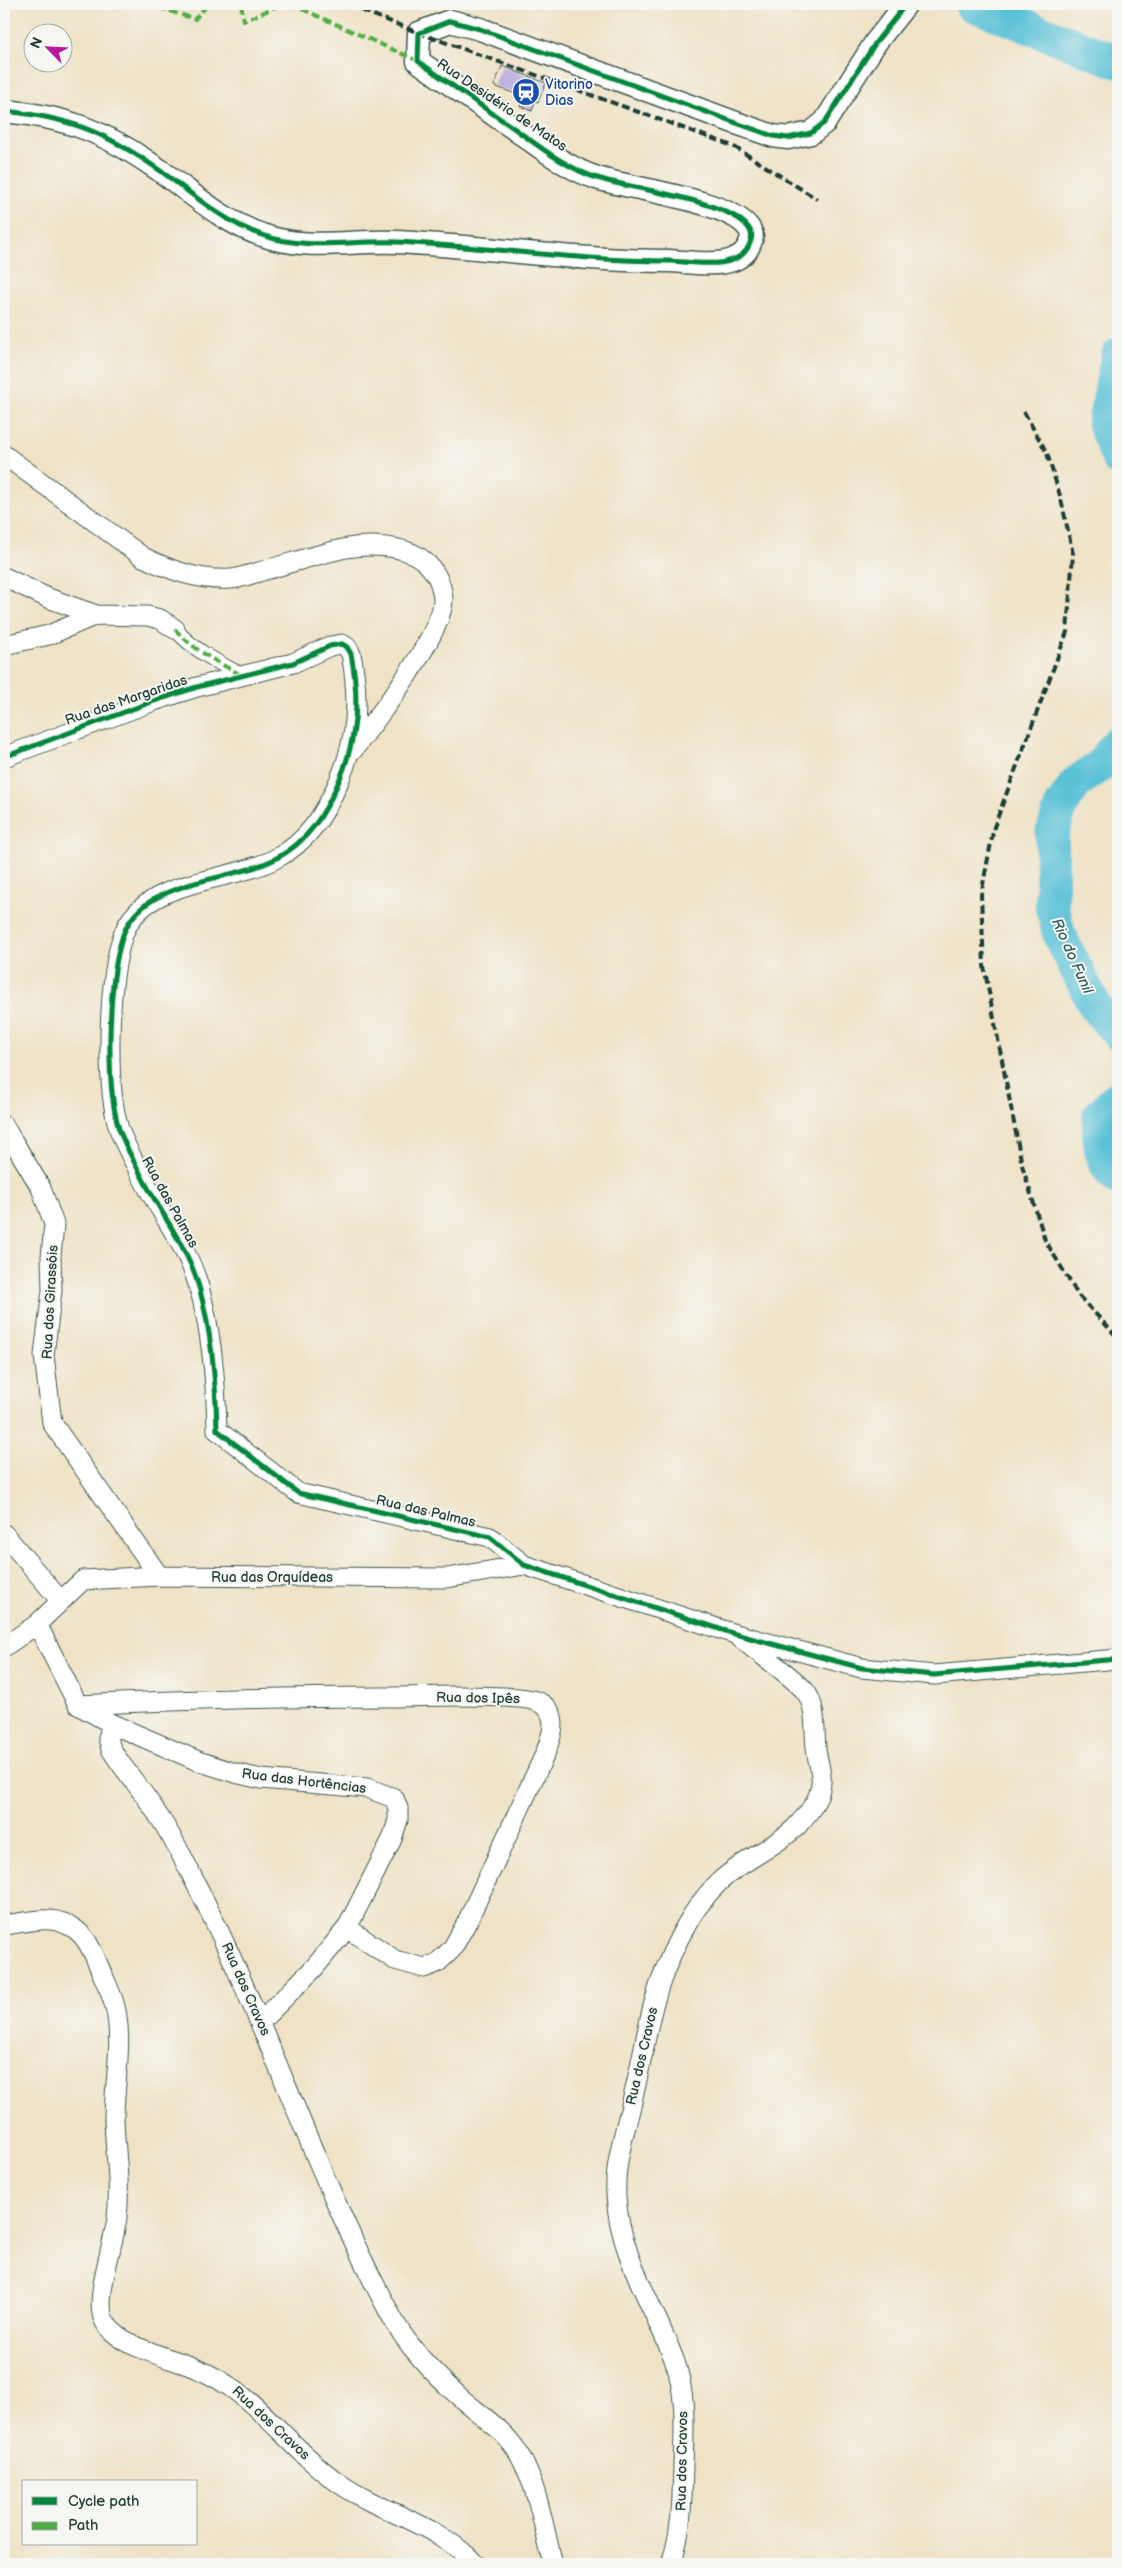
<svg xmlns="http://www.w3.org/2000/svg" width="1122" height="2568" font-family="'Balsamiq Sans',sans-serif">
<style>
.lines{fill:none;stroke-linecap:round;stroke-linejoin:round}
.river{stroke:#5ac1d7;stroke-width:34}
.building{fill:#b5a7dd}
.pedestrian-casing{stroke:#3e564a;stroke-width:16}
.minor-casing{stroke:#3e564a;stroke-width:21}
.tertiary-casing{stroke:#3e564a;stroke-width:25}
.pedestrian{stroke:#fff;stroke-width:14}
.minor{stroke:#fff;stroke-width:19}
.tertiary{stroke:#fff;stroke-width:22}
.rail{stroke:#1f3d34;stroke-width:4;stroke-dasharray:8 4;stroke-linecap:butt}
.quiet{stroke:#52ad45;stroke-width:4;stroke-dasharray:8 4;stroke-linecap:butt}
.cycleway-casing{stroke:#f6f6f2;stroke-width:8}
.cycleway{stroke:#00873e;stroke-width:5}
.labels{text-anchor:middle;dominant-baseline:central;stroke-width:4;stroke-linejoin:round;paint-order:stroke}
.transit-label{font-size:14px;fill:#164399;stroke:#f6f6f2;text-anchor:start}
.street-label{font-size:14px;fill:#1f3d34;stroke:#f6f6f2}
.water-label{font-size:15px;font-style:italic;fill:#2e5e5d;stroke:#f6f6f2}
</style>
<rect width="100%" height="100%" fill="#f6f6f2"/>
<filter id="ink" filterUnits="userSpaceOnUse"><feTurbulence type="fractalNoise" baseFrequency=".02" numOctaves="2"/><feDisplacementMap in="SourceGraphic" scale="10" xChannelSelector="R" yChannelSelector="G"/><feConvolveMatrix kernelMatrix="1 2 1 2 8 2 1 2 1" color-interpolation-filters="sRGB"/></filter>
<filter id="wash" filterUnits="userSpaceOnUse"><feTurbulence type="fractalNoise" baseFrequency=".0096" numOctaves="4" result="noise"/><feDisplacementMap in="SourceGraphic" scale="20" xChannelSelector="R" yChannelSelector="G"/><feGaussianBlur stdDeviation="1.12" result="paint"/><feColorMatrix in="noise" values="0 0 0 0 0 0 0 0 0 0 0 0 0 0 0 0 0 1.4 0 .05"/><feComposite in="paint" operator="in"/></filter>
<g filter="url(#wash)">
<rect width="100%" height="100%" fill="#efe2c6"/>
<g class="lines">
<!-- river -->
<path class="river" d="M971 4 1118 62
M1118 355 1104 424 1118 459
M1118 742 1101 765 1076 783 1061 806 1052 834V908L1060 937 1096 1008 1118 1034
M1118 1097 1099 1116C1099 1140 1099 1163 1118 1179"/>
</g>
<g id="blocks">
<!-- building -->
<path class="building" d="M502 66 546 83 538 102 535 101 532 111 520 106 524 97 494 86Z"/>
</g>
</g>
<g filter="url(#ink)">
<use href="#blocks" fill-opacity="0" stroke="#3e564a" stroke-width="1"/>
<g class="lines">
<!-- pedestrian casing -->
<g class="pedestrian-casing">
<path id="pedestrian" d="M175 629C193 650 219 663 243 676"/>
</g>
<!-- minor casing -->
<g class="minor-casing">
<path id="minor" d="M4 455 143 557C170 570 199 581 230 579 239 579 250 574 259 572 288 564 317 554 347 548 369 544 405 545 423 560 435 570 442 583 443 599 444 633 375 721 353 750
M4 577 48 598 96 615 147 616 160 619 175 629
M4 645 49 635 96 615
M4 757 154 701 197 687 293 663 330 646 342 644 347 647 351 654C360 699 357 739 339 781 325 814 308 842 275 859 229 883 143 878 123 935 108 980 105 1084 119 1129 124 1143 132 1158 139 1171 158 1210 187 1245 199 1287 212 1333 216 1382 217 1430L298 1493 490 1537 524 1565 735 1634 862 1668 934 1675 1118 1659
M4 1126 41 1188 54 1224 51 1257 52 1291 44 1355 52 1423 159 1576
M4 1534 60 1600
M37 1624 78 1705 112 1724 198 1761 235 1773 261 1779 367 1788 394 1798 398 1808V1820L392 1839 347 1928 314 1968 261 2021
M4 1647 37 1624 83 1580 159 1576 447 1578 524 1565
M78 1705C179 1700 280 1697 382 1697 427 1697 473 1694 519 1698 528 1699 540 1700 547 1708 559 1721 550 1739 545 1754L467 1922 452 1949 437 1963 424 1968 395 1960 347 1928
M112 1724 108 1738 111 1749C123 1769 139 1786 152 1806 168 1829 182 1855 194 1880 266 2020 314 2171 388 2310 406 2346 434 2374 463 2400 483 2417 507 2432 520 2456 538 2488 544 2529 553 2564
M4 1925C26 1923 47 1914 68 1925 85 1933 91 1948 98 1964 105 1981 115 1999 117 2017 122 2050 114 2086 114 2119 115 2152 121 2185 117 2217 114 2244 97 2290 102 2314 108 2345 169 2357 195 2368 256 2392 284 2444 336 2481 379 2513 438 2523 475 2564
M671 2564C682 2532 682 2500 683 2466 684 2431 687 2396 675 2362 655 2307 619 2256 616 2195 614 2161 627 2126 634 2093 641 2064 646 2034 653 2006 665 1963 687 1913 719 1882 742 1860 773 1849 796 1827 805 1817 815 1806 819 1793 825 1776 817 1763 816 1747 814 1729 817 1706 805 1691 791 1675 758 1653 740 1638"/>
</g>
<!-- tertiary casing -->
<g class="tertiary-casing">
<path id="tertiary" d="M4 111C65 117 101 130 152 165 188 189 220 221 262 235 306 251 351 240 397 242 488 247 578 261 670 261 694 262 740 272 750 243 753 237 752 232 748 227 727 200 631 189 597 178 568 169 540 147 515 129 483 107 450 84 418 61L419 33 450 21 480 29 739 124 773 136 788 138 811 133 825 122 876 42 906 4"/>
</g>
<!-- pedestrian -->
<use href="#pedestrian" class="pedestrian"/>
<!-- minor -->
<use href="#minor" class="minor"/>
<!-- tertiary -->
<use href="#tertiary" class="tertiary"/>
<!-- rail -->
<path class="rail" d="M352 4 361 10 419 33 733 146 817 199
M1024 412 1047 453 1061 499 1073 554 1067 632 994 827 981 895 984 966 1022 1165 1045 1240 1078 1295 1118 1338"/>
<!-- quiet -->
<path class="quiet" d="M147 4 195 19 208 4
M241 4 244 21 282 4
M291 4 418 61
M175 629C193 650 219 663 243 676"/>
<!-- cycleway casing -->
<g class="cycleway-casing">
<path id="cycleway" d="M4 111C65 117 101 130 152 165 188 189 220 221 262 235 306 251 351 240 397 242 488 247 578 261 670 261 694 262 740 272 750 243 753 237 752 232 748 227 727 200 631 189 597 178 568 169 540 147 515 129 483 107 450 84 418 61L419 33 450 21 480 29 739 124 773 136 788 138 811 133 825 122 876 42 906 4
M4 757 154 701 197 687 293 663 330 646 342 644 347 647 351 654C360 699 357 739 339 781 325 814 308 842 275 859 229 883 143 878 123 935 108 980 105 1084 119 1129 124 1143 132 1158 139 1171 158 1210 187 1245 199 1287 212 1333 216 1382 217 1430L298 1493 490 1537 524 1565 735 1634 862 1668 934 1675 1118 1659"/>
</g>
<!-- cycleway -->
<use href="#cycleway" class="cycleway"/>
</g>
</g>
<!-- icons -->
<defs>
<g id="station-disc" transform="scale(1.4375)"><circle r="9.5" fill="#1a4fb4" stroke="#f6f6f2"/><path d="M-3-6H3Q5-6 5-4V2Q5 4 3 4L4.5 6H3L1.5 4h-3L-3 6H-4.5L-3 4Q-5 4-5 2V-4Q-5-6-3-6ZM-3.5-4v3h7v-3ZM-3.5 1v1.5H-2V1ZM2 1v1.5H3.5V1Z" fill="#fff"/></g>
</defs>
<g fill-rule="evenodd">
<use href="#station-disc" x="526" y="92"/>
</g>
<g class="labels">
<!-- transit labels -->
<g class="transit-label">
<text x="545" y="84">Vitorino<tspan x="545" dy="16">Dias</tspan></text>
</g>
<!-- street labels -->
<g class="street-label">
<text transform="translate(502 105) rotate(34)">Rua Desidério de Matos</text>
<text transform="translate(126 700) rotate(-19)">Rua das Margaridas</text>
<text transform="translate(170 1202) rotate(61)">Rua das Palmas</text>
<text transform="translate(50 1302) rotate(-87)">Rua dos Girassóis</text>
<text transform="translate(426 1511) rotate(13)">Rua das Palmas</text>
<text x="272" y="1577">Rua das Orquídeas</text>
<text transform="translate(478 1698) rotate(1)">Rua dos Ipês</text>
<text transform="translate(304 1781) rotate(7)">Rua das Hortências</text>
<text transform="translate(246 1989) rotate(66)">Rua dos Cravos</text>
<text transform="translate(642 2056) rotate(-77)">Rua dos Cravos</text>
<text transform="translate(271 2423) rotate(43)">Rua dos Cravos</text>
<text transform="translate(682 2461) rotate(-89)">Rua dos Cravos</text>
</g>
<!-- water labels -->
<g class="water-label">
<text transform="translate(1072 956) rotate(66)">Rio do Funil</text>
</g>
</g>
<!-- margin -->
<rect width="1122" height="2568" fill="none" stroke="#f6f6f2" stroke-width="20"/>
<!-- legend -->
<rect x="22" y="2480" width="175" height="65" fill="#f6f6f2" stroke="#a0aca6"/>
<rect x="32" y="2497" width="25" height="8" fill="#00873e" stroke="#a0aca6"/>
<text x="68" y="2506" font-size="15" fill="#1f3d34">Cycle path</text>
<rect x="32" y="2522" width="25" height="8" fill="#52ad45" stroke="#a0aca6"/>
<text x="68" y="2530" font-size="15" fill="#1f3d34">Path</text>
<!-- north arrow -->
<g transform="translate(48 48) rotate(294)"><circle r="24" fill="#f6f6f2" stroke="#a0aca6"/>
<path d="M0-4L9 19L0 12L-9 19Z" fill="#b5179e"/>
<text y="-8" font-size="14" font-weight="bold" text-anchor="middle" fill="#1f3d34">N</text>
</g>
</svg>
